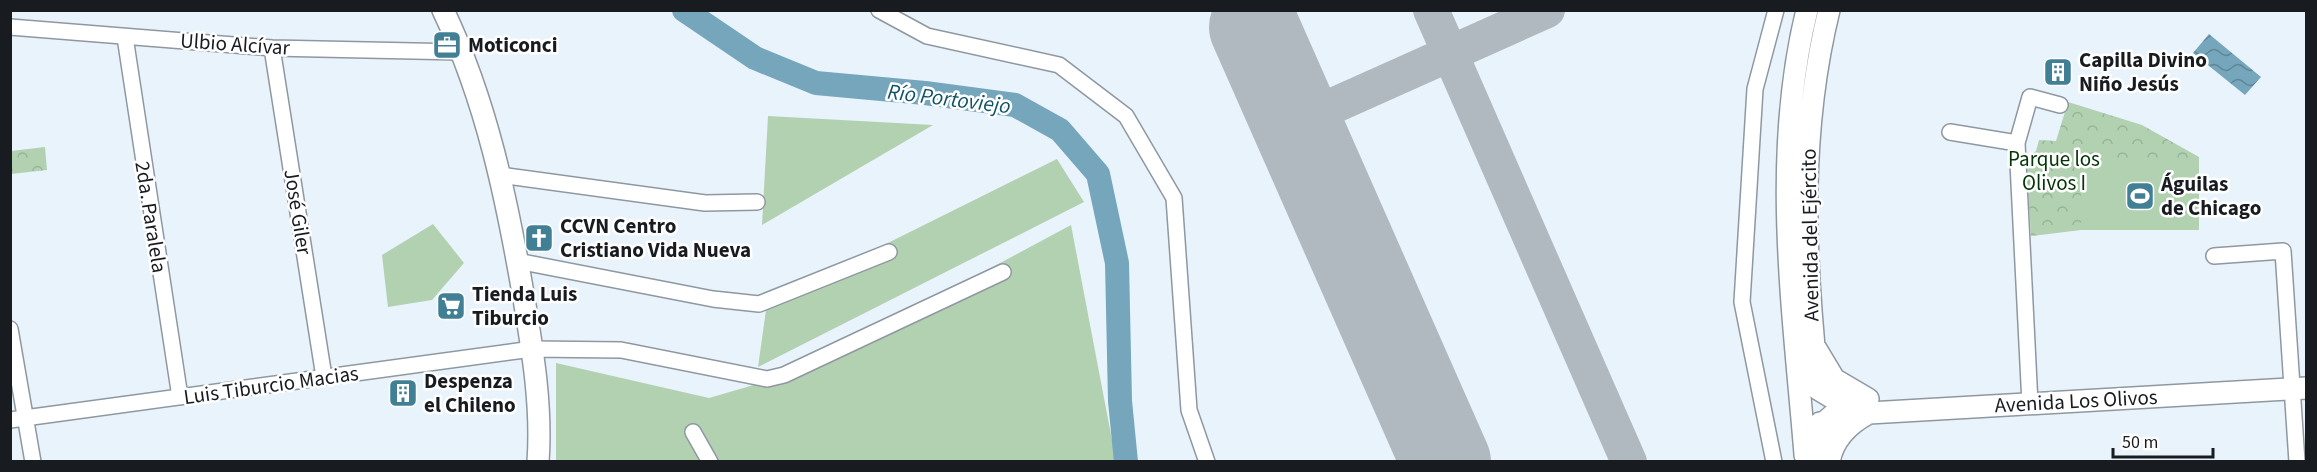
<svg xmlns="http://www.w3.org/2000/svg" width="2317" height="472" font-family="'Source Sans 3',sans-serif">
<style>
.grass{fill:#b2d1b1}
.park{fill:url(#park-crowns)}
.water{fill:url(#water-waves)}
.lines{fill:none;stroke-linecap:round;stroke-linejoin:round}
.river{stroke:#75a6bb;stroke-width:24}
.taxiway{stroke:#b0b8c0;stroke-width:36}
.runway{stroke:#b0b8c0;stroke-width:90}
.street-casing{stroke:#8f98a0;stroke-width:18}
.secondary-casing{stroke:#8f98a0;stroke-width:24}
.street{stroke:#fff;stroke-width:15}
.secondary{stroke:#fff;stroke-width:21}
.labels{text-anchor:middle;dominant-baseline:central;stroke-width:5;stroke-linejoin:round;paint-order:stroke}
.street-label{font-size:21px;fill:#181b1f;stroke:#fff}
.poi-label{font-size:21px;font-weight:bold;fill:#181b1f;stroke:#fff;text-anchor:start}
.park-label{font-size:21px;fill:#023405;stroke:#fff}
.water-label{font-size:22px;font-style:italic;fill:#115369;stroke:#fff}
</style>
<defs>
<pattern id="park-crowns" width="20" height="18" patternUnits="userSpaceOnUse" patternTransform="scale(1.5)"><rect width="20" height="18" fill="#b2d1b1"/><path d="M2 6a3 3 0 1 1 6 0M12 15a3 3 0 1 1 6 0" fill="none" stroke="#98b398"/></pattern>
<pattern id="water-waves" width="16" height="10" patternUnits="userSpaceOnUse" patternTransform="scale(1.5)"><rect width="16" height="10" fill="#75a6bb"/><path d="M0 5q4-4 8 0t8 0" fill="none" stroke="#5f8697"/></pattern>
</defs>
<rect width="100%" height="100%" fill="#e9f3fc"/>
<!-- grass -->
<path class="grass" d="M768 116 933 125 762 225Z
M1057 159 1084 202 758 367 767 303Z
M2081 163H2199V230H2081Z
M433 224 464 263 432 300 388 307 382 255Z
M1071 225 1116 461 556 462V363L709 398 795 373Z"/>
<!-- park -->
<path class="park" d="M2068 102 2142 125 2199 157V163H2081V230L2031 236 2026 158 2036 151 2039 140 2056 141Z
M45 147 47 170 11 174V151Z"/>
<!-- water -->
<path class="water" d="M2209 34 2261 77 2245 95 2193 53Z"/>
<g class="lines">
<!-- river -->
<path class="river" d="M684 10 755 58 816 83 925 93 1015 105 1060 130 1098 174 1117 263 1120 401 1126 462"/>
<!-- taxiway -->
<path class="taxiway" d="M1431 10 1629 462
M1297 122 1547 10"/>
<!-- runway -->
<path class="runway" d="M1254 27 1446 462"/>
<!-- street casing -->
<g class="street-casing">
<path id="street" d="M879 10 927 36 1059 65 1126 116 1174 198 1189 410 1207 462
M10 27 272 48 461 52
M125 37 180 397
M272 48 324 377
M1950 132 2017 143 2030 97 2060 105
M2017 143 2030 404
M500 175 705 203 757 202
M2214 256 2283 251 2297 462
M517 261 713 299 759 304 889 252
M10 329 33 462
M10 420 532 349 621 350 767 379 784 375 1003 272
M693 432 710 462
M1774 462 1742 302 1755 89 1776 10"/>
</g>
<!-- secondary casing -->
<g class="secondary-casing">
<path id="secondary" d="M443 10C487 102 507 200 524 299 533 353 542 407 538 462
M1796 348 1818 389 1846 406 1869 413 2306 388
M1816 349 1834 379 1868 399
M1817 377C1804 253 1799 132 1829 10
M1820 423 1823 462
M1805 454C1793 307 1771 156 1807 10
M1805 455C1815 430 1831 410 1857 403
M1829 462C1833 439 1850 423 1869 413"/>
</g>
<!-- street -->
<use href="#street" class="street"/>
<!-- secondary -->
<use href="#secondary" class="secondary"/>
</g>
<!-- icons -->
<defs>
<g id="office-square" transform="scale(1.5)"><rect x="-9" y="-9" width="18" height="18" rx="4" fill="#417f94" stroke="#fff"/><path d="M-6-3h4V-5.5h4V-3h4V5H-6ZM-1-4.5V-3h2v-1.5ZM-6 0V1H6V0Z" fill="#fff"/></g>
<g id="building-square" transform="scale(1.5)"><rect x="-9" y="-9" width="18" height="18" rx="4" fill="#417f94" stroke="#fff"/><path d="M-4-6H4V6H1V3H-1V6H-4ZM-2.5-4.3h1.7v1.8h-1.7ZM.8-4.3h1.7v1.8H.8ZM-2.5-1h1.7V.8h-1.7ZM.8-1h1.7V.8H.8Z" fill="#fff"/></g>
<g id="stadium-square" transform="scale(1.5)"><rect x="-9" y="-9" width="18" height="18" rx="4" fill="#417f94" stroke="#fff"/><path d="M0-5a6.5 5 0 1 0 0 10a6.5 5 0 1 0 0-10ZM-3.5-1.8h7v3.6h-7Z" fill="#fff"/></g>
<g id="church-square" transform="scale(1.5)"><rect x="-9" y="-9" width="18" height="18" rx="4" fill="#417f94" stroke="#fff"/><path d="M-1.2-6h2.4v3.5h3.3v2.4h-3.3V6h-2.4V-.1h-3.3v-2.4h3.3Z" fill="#fff"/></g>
<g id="supermarket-square" transform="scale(1.5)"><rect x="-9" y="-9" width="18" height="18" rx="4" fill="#417f94" stroke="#fff"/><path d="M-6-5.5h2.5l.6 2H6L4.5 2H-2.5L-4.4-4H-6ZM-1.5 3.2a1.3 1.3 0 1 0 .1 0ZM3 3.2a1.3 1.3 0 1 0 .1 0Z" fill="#fff"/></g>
</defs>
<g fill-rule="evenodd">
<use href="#office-square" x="447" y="45"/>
<use href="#building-square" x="2058" y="72"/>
<use href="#stadium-square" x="2140" y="196"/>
<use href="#church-square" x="539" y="238"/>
<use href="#supermarket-square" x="451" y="306"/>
<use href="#building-square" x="403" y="393"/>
</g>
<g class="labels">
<!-- street labels -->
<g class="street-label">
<text transform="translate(235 44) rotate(4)">Ulbio Alcívar</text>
<text transform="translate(298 212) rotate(81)">José Giler</text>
<text transform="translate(151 217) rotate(81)">2da. Paralela</text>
<text transform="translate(1810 235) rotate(-91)">Avenida del Ejército</text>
<text transform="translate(271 385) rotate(-8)">Luis Tiburcio Macias</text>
<text transform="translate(2076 401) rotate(-3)">Avenida Los Olivos</text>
</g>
<!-- poi labels -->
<g class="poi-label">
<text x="468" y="45">Moticonci</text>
<text x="2079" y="60">Capilla Divino<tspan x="2079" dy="24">Niño Jesús</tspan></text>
<text x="2161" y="184">Águilas<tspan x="2161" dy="24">de Chicago</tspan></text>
<text x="560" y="226">CCVN Centro<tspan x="560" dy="24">Cristiano Vida Nueva</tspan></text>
<text x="472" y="294">Tienda Luis<tspan x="472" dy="24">Tiburcio</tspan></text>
<text x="424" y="381">Despenza<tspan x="424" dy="24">el Chileno</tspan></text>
</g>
<!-- park labels -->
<g class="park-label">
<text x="2054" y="159">Parque los<tspan x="2054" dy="24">Olivos I</tspan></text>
</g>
<!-- water labels -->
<g class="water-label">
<text transform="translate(949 99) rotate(7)">Río Portoviejo</text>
</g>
</g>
<!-- border -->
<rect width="2317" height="472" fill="none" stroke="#181b1f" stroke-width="24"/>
<!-- scale -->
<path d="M2113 448v9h100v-9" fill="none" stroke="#181b1f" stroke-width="3"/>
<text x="2122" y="448" font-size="18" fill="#181b1f" stroke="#ffffff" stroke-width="4.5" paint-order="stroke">50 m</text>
</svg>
